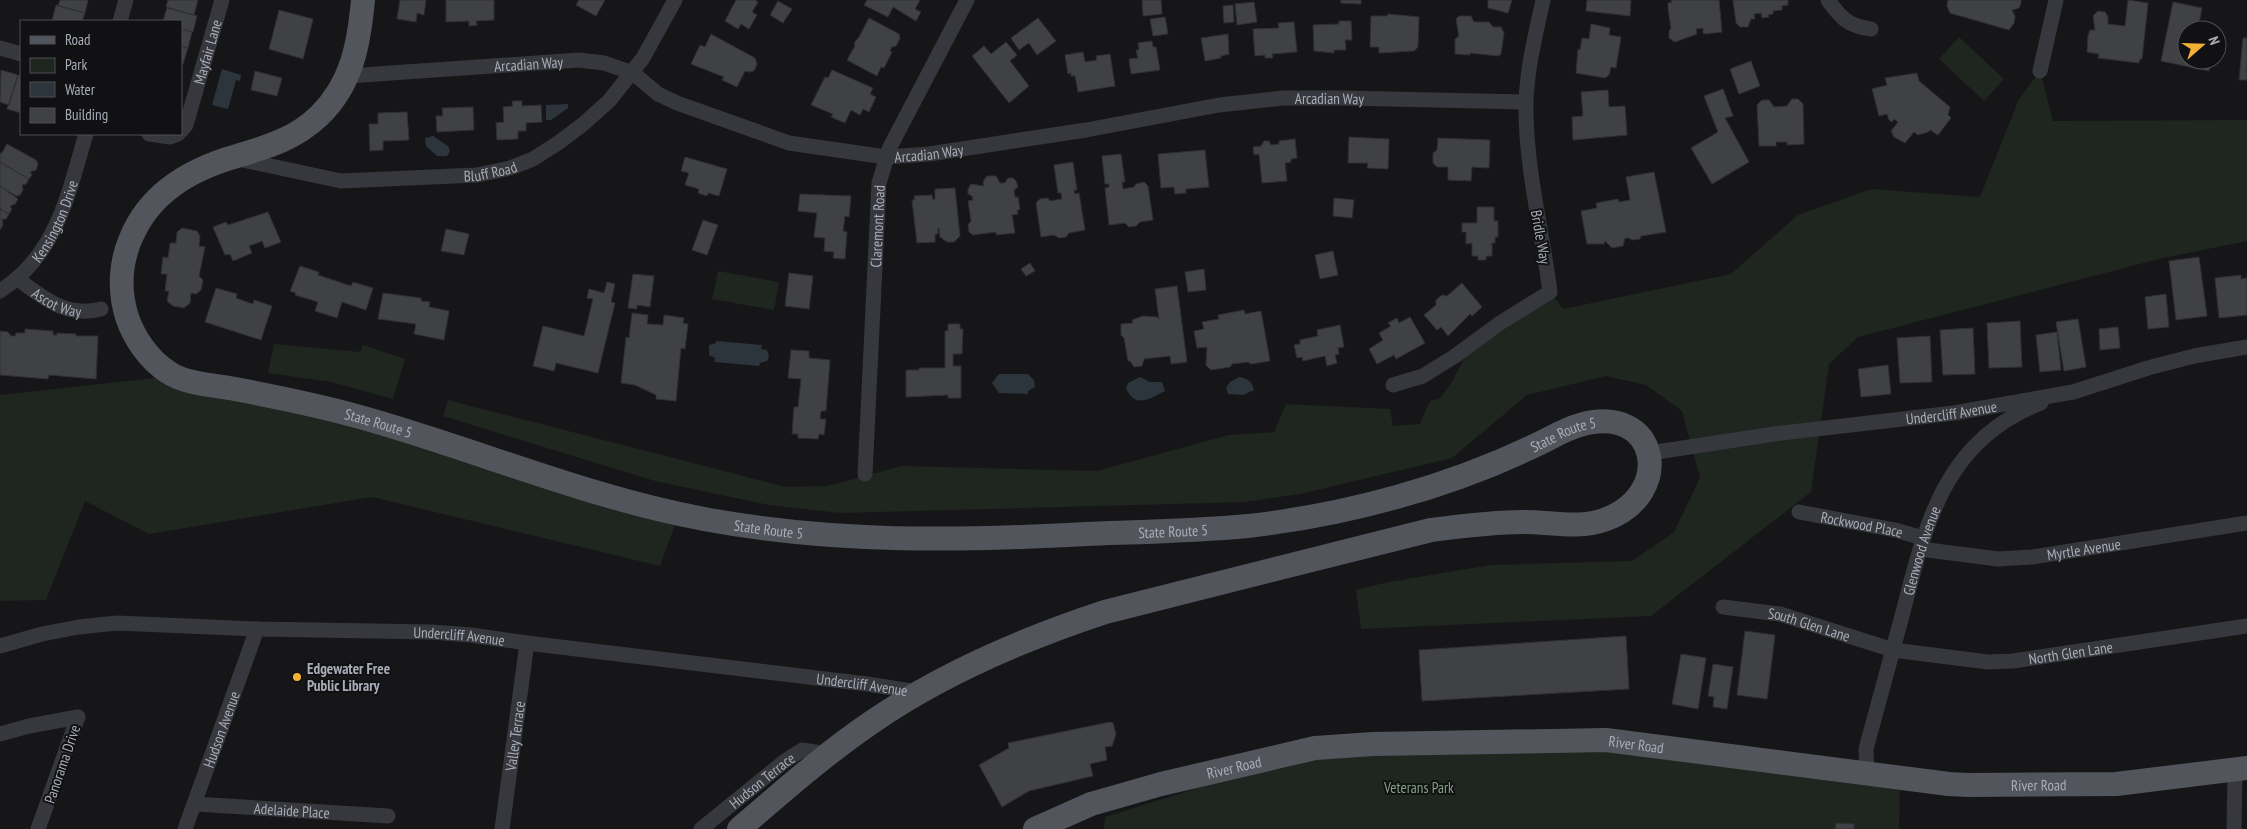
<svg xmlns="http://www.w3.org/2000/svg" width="2247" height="829" font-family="'PT Sans Narrow',sans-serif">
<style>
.green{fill:#1e261f}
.water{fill:#2c353c}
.building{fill:#404145;stroke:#303034}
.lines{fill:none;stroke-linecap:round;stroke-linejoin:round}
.street{stroke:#37383d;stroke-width:15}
.primary{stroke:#53555c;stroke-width:24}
.poi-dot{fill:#f2b134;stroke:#111113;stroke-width:2}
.labels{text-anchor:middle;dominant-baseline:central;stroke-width:4;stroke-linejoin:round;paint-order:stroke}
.street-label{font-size:15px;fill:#a8adb8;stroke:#111113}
.poi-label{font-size:15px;font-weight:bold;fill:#a8adb8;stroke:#111113;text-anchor:start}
.park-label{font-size:15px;fill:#7fa381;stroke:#111113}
</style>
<rect width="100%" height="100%" fill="#161618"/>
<!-- green -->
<path class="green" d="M1959 37 2004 79 1984 101 1939 59Z
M2040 71 2053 121 2247 120V241L2159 259 1858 337 1829 364 1811 492 1651 616 1361 629 1356 590 1384 583 1490 565 1632 561 1674 532 1700 478 1682 411 1646 385 1606 376 1527 395 1452 458 1300 494 1245 502 840 513 769 505 655 481 443 416 448 400 786 487 827 486 902 466 1097 471 1229 435 1274 432 1286 404 1390 409 1393 426 1420 424 1430 401 1440 398 1452 382 1471 345 1550 292 1563 309 1731 274 1798 215 1871 189 1980 197 2019 99Z
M718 271 779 282 774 310 712 299Z
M274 344 360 352 363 345 405 359 393 399 331 382 268 373Z
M173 376 679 514 660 566 372 497 149 534 85 501 46 600 0 601V395Z
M1329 747 1609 752 1900 790 1899 829H1104L1105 817Z"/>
<!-- water -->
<path class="water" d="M222 69 241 75 240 81 236 80 228 109 212 105Z
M568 104V108L551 120H546V105Z
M433 136 448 146 450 151 447 156H437L426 146 425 138Z
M716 341 762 345 761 349 767 350 769 357 767 361 760 363 759 366 714 362 715 358 709 355V345L716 343Z
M999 374H1028L1034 380 1035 387 1028 391V394L999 393 992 383Z
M1140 377 1150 382H1162L1165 391C1149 399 1135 409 1126 388L1128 383Z
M1239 377C1248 379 1252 381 1254 390L1243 395 1228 394 1226 388 1230 382Z"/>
<!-- building -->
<path class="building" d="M60 0H88L85 13 58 6Z
M168 0H198L194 15 166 7Z
M400 0H426L424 15 417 13 416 22 397 19Z
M446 0H494V20L476 21 477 25 469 26V21L446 22Z
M579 0H605L596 16 576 5Z
M736 0H755L758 2 752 12 757 15 749 29 741 24 738 29 725 21Z
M867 0H920L915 9 921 12 916 21 893 7 888 17 864 5Z
M1142 0H1161L1162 14 1143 16Z
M1341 0H1361V4L1341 3Z
M1488 0H1512L1508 13 1488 8Z
M1587 0H1631L1630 16 1586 11Z
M1671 0H1719L1722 32 1706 34 1703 33V28L1696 29 1697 34 1675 42 1669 38V31L1671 28 1668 8V3L1672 2Z
M1733 0H1788V5L1782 6V10L1773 11V14L1768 15 1769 17 1762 18 1761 13 1754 14 1755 19H1751L1748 27H1740L1736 23Z
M1948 0H2021V3L2019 8 2012 10 2015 16 2014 23 2009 30 1950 13 1947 6Z
M2128 0 2148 3 2142 59H2140L2139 63 2098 58 2099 54 2087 52 2088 36 2090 30H2095L2093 16 2098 11 2105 12 2108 17V24L2125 26Z
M778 1 792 9 783 23 770 15Z
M1254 2 1257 22 1237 25 1235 4Z
M2173 2 2202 8 2199 23 2217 27V30H2187V60H2211L2209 71 2161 61Z
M56 5 85 13 82 21H52Z
M1233 5 1234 22 1224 23 1223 6Z
M167 8 197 16 193 32 181 29V21H163Z
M279 10 313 19 303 59 269 49Z
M1388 14 1419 17 1418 47 1414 51 1379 53V47H1370L1371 16H1387Z
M1459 16H1471L1474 22H1489L1493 27H1501L1504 33 1501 54 1498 56 1470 53V55L1455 54V39L1459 36 1456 19Z
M1165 17 1168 34 1153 36 1150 19Z
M869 18 899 34 900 38 896 46 892 47 890 51 892 52 884 68 881 67 877 76 847 60 855 46 854 43 859 37Z
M1038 18 1056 41 1037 55 1029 43 1019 50 1011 38Z
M1339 21H1351L1352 40H1345L1346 50H1334V53L1314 51 1313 25 1339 24Z
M1294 22 1297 52 1272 54 1273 58H1265V55L1255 56 1253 29 1279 28 1278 23Z
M1591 24 1610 28 1609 35 1621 37 1616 68 1611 67 1609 75 1605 78 1576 73 1578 49 1580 50 1582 38 1589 39Z
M181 29 192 32 188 48 181 46Z
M711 34 755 58 757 64 754 71 749 72 745 71 737 87 722 80 724 77 691 64 700 45 705 47Z
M1228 34 1229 54 1221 56V58L1205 61 1201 38Z
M2243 38H2247V80H2239Z
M1152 41 1153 47H1156L1160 70 1131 74 1129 59 1138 58 1136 50H1139L1138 43Z
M1006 42 1017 55 1010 61 1029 86 1009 103 972 56 984 46 991 54Z
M181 46 188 48 183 64 181 63Z
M1083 52 1085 62 1097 60 1096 56 1110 54 1115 86 1078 92 1075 76H1071V73L1068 74 1065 55Z
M1751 61 1760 86 1739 94 1730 69Z
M1 70 18 75 9 105 0 102Z
M832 70 873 88 870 94 876 97 869 112 863 109 860 115 851 110 845 123 831 117 833 114 811 105 825 77 828 78Z
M255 71 282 78 277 96 251 90Z
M1917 73 1919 81 1950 107 1948 115 1951 118 1938 135 1930 130 1928 132 1918 135 1914 132 1905 143 1894 137 1891 131 1898 122 1894 119 1892 122 1889 120 1887 114 1879 116 1872 89 1887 85 1885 78Z
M18 75 21 76V113L7 109Z
M1723 89 1733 116 1725 118 1749 162 1712 184 1691 148 1718 132 1704 96Z
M1608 90 1609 107 1625 106 1627 135 1573 140 1572 117 1583 116 1581 92Z
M1792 99H1798L1803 104 1804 144 1787 145V142H1776V146H1759L1757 105 1762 100H1769L1774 107 1787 106Z
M512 101H522V106L541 105 542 122 526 123V131H518V139L497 140 496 123 504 122 503 107 513 106Z
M473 107 474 130 437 132 436 116H443L442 108Z
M407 112 409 140 383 141V150L370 151 369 124H378V113Z
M1349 137 1389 139 1388 169 1367 168 1368 163H1348Z
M1438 138 1490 140 1489 168 1472 167 1471 181 1448 180V167H1437L1433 163V153L1437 150Z
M1295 139 1297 158 1291 159V162L1285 163 1287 181 1262 183 1259 154 1254 155 1253 147 1261 146 1264 141H1269L1271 145 1279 144V141Z
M7 144 36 160 38 164 36 170 30 172 32 175 29 179 0 162V153H2Z
M1205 150 1209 187 1186 189V193L1175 194 1174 187 1161 188 1158 154Z
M1121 154 1125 182H1122L1123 189 1134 187 1136 184 1144 182 1148 186 1153 220 1140 222 1136 226 1129 227 1125 223 1109 225 1105 188 1109 187V184H1105L1102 156Z
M685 157 727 169 719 196 708 193 707 196 698 193 699 189 685 185 689 173 681 171Z
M0 162 29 179 26 184 22 185 23 190 20 195 16 196 0 186Z
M1073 162 1077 190H1074L1075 194 1079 193 1085 230 1069 233 1066 237 1059 238 1054 235 1041 237 1036 203 1040 199 1048 198 1050 201 1062 199 1061 193H1058L1054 165Z
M1654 172 1666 232 1641 236 1640 239 1632 240 1629 238H1625L1623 246 1612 248 1605 241 1604 244H1587L1581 211 1597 208 1596 203 1618 199 1619 202 1630 200 1626 177Z
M987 176H996L1000 183H1005L1008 178H1013L1016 181 1018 187 1014 190 1015 197H1018L1020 210H1017L1018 214 1012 215 1015 233 996 235V232L973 235 969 232 968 225 971 221 968 201 973 200 972 196 968 194V189L971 184 984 186 983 182Z
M0 186 18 199 15 204 10 206 12 209 9 214 0 209Z
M955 188 960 236 954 242H947L940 237 939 228H938V234H935V242L917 243 912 200H915L914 196 932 195 933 200 935 199V189Z
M800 194 851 196 849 217 845 216 843 231 847 232 845 259 833 258 834 252 824 251 825 238 814 237 817 213 798 211Z
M1334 198 1354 200 1352 218 1333 216Z
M1477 207H1494V221H1498V237H1495V243H1492V256H1486V260H1478V256H1472V243L1466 244V232H1462V223H1477Z
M0 209 9 214 6 219H2L3 225 0 230Z
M268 212 281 242 265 248 262 241 249 246 252 253 233 261 230 254 225 255 213 227 226 222 228 225Z
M703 220 718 225 707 255 692 250Z
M182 228 197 231 200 236 199 246 205 247 199 276 203 280 201 290 196 294 191 293 190 303 184 308 173 306 167 301 169 291H165L167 274H161L163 257 168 258 170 243H176L177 232Z
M446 229 469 234 464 255 441 251Z
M1333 251 1338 275 1320 279 1315 255Z
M2199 257 2207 316 2176 320 2169 261Z
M1030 263 1035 271 1026 276 1021 269Z
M300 266 319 272 318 275 351 286 353 282 373 288 366 310 342 302 337 318 315 311 318 302 295 295 296 293 290 291Z
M1204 269 1206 290 1188 292 1185 272Z
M789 273 813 276 809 309 785 306Z
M633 274 654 276 650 307 637 305V309L628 308Z
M2241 275V279L2247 278V315L2219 318 2215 278Z
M607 282 615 284 611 302 615 303 598 373 556 363 554 371 533 366 543 326 584 336 593 299 587 298 589 289 604 293Z
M1462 283 1482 307 1472 316 1470 314 1448 336 1441 327 1437 330 1424 315 1436 305V300L1442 295 1447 296Z
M1177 286 1187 362 1171 364 1170 356 1144 359 1142 366 1134 367 1130 361H1128L1124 338 1121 335V324L1133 323 1132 320 1143 316 1157 317 1159 319 1155 289Z
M216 288 237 294 236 298 253 304 254 300 272 306 261 340 205 322Z
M383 293 421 298V301L430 302 429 307 449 311 444 340 414 334 416 324 378 319Z
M2166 294 2169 327 2148 329 2145 297Z
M1244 310 1245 314 1261 311 1270 361 1251 364 1248 362 1232 364 1230 367 1211 370 1206 365 1207 347 1197 348 1194 331 1204 329 1202 322 1219 319 1218 315Z
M632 313 648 315 647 324 663 325 664 315 684 318 683 323 688 324 685 349 681 348 676 401 656 399V395L635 385 621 383 626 337 629 338Z
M1410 317 1425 343 1396 359 1394 355 1377 364 1369 349 1383 340 1379 333 1391 326 1388 323 1397 318 1399 323Z
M2078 319 2086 367 2064 371 2056 322Z
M2020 321 2022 367 1989 368 1987 323Z
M948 324H960V329H963L962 354H953V366H961V398H948V395L906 397V370H919V368H945V331H948Z
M1340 325 1344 347 1338 348 1339 354 1335 355 1337 363 1327 366 1325 356 1303 361 1302 357 1297 358 1294 345 1300 344V340L1318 336 1317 330Z
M2118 327 2120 348 2100 350 2099 329Z
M1973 328 1975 374 1943 375 1940 330Z
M25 329 53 331V335H57V333L76 334V336H98L96 379 49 375 48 379 0 375V331L8 332 11 336H15L16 333H25Z
M2057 332 2061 370 2040 372 2036 335Z
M1930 336 1932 382 1900 383 1897 338Z
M791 350 809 351V358L830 360 826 411H821L820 419H826L824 435 819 434 818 439 798 438V434H792L794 407H798L801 379 788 378Z
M1888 365 1891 394 1861 397 1858 369Z
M1745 631 1775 635 1767 699 1737 695Z
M1626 636 1629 689 1422 701 1419 650Z
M1681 654 1706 658 1698 709 1672 704Z
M1713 664 1733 667 1727 709 1713 707 1714 697 1708 696Z
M1110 722 1113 723 1116 734 1112 746 1105 747 1107 760 1090 764 1093 776 1029 791 1002 807 979 765 1009 748 1008 743Z
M1836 823 1854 824V829H1835Z"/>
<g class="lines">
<!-- street -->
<g class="street">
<path d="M1828 0C1841 18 1848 26 1871 29"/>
<path d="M120 21 126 0"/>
<path d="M0 48 21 54"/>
<path d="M2040 71 2056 0"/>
<path id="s1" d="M348 76 579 60 604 63 633 73 658 94 677 103 789 143 886 157 929 154 1086 130 1219 105 1283 98H1343L1526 102"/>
<path id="s2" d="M181 131 186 125 222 0"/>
<path d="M149 134 170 137 178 134"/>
<path id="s3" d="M238 159 341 181 477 175 510 168 533 159 558 143 582 125 609 101 643 58 675 0"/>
<path id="s4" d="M18 279C43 298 67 318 101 309"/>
<path id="s5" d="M0 291C57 255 68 194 86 134"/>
<path d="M1393 385 1423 376 1455 356 1500 323 1550 292C1542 229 1525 166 1526 102 1527 68 1536 33 1543 0"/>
<path id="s6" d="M1650 453 1774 434 1954 413 2073 392 2148 368 2194 356 2247 347"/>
<path id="s7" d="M865 474 879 183 890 147 967 0"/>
<path id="s8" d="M1799 512 1895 530 1923 538"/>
<path id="s9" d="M1920 549 1998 559 2032 557 2247 523"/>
<path id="s10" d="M1723 607 1780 614 1893 650 1988 662 2013 661 2247 626"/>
<path id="s11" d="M0 646 42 634 79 627 117 623 257 629 431 632 471 635 527 643 867 684 918 692"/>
<path d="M0 734 29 726 78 717 38 829"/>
<path id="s12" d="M1867 774 1866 749C1878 705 1890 661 1902 616 1925 527 1943 440 2041 403"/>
<path id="s13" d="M194 804 388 816"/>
<path id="s14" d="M185 829 257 629"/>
<path id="s15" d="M502 829 527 643"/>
<path id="s16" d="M701 829 785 761 802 750 828 754"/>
<path d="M2234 829 2235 770"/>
</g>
<!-- primary -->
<g class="primary">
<path id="s17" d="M363 0C359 44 352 84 319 116 295 139 267 147 237 156 191 169 150 192 131 238 120 263 119 291 127 317 134 338 149 360 168 372 185 384 214 385 235 389 277 397 318 405 360 417 475 449 586 497 704 519 831 543 958 541 1086 534 1140 532 1195 531 1248 526 1346 515 1450 487 1538 444 1551 438 1565 429 1580 425 1659 402 1676 495 1604 520 1578 529 1551 522 1523 522 1492 522 1462 526 1431 530L1105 612C1023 639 943 673 872 722 825 754 782 792 739 829"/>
<path id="s18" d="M1035 829 1091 804 1161 784 1315 748 1373 744 1606 740 1949 784 1968 785 2116 784 2247 768"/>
</g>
</g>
<!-- markers -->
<circle class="poi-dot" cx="297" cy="677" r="5"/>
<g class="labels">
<!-- street labels -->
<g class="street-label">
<text stroke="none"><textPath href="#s2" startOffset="84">Mayfair Lane</textPath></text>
<text stroke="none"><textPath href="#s1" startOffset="181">Arcadian Way</textPath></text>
<text stroke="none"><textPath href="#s1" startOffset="1006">Arcadian Way</textPath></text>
<text stroke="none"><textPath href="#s1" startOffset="601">Arcadian Way</textPath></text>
<text stroke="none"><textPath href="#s3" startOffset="255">Bluff Road</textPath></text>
<text stroke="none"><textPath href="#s5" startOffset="91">Kensington Drive</textPath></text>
<text stroke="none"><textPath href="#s7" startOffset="248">Claremont Road</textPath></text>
<text transform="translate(1541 237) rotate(80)">Bridle Way</text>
<text stroke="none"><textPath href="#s4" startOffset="46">Ascot Way</textPath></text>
<text stroke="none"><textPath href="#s6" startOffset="304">Undercliff Avenue</textPath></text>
<text stroke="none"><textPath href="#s17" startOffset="726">State Route 5</textPath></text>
<text stroke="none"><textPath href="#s17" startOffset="1941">State Route 5</textPath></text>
<text stroke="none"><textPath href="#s8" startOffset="64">Rockwood Place</textPath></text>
<text stroke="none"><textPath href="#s17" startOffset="1131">State Route 5</textPath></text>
<text stroke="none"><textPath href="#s17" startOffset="1536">State Route 5</textPath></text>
<text stroke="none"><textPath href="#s9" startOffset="165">Myrtle Avenue</textPath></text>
<text stroke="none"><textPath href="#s12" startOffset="231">Glenwood Avenue</textPath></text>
<text stroke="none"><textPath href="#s10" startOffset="88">South Glen Lane</textPath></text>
<text stroke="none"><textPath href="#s11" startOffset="462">Undercliff Avenue</textPath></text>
<text stroke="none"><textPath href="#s10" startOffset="355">North Glen Lane</textPath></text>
<text stroke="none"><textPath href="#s11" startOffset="868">Undercliff Avenue</textPath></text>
<text stroke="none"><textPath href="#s14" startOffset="106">Hudson Avenue</textPath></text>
<text stroke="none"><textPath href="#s15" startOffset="94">Valley Terrace</textPath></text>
<text stroke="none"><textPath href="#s18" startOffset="614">River Road</textPath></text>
<text transform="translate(62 764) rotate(-71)">Panorama Drive</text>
<text stroke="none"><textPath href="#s18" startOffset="209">River Road</textPath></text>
<text stroke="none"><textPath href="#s16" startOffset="78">Hudson Terrace</textPath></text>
<text stroke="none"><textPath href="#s18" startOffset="1019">River Road</textPath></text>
<text stroke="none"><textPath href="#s13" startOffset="98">Adelaide Place</textPath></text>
</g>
<!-- poi labels -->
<g class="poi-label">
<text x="307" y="668">Edgewater Free<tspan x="307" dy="17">Public Library</tspan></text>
</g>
<!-- park labels -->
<g class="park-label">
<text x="1419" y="787">Veterans Park</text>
</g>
</g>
<!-- legend -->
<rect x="20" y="20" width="162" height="115" fill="#111113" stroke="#4d4f55"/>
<rect x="30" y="36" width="25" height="8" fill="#53555c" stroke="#4d4f55"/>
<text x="65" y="45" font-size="15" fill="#a8adb8">Road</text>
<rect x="30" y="58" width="25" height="15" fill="#1e261f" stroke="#4d4f55"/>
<text x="65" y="70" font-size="15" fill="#a8adb8">Park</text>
<rect x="30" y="82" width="25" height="15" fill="#2c353c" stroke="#4d4f55"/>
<text x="65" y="95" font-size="15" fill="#a8adb8">Water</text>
<rect x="30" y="108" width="25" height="15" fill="#404145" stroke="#4d4f55"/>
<text x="65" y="120" font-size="15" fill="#a8adb8">Building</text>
<!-- north arrow -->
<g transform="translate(2202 45) rotate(70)"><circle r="24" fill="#111113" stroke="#4d4f55"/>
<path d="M0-4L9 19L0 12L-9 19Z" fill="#f2b134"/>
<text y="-8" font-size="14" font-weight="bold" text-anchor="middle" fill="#a8adb8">N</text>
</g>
</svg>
